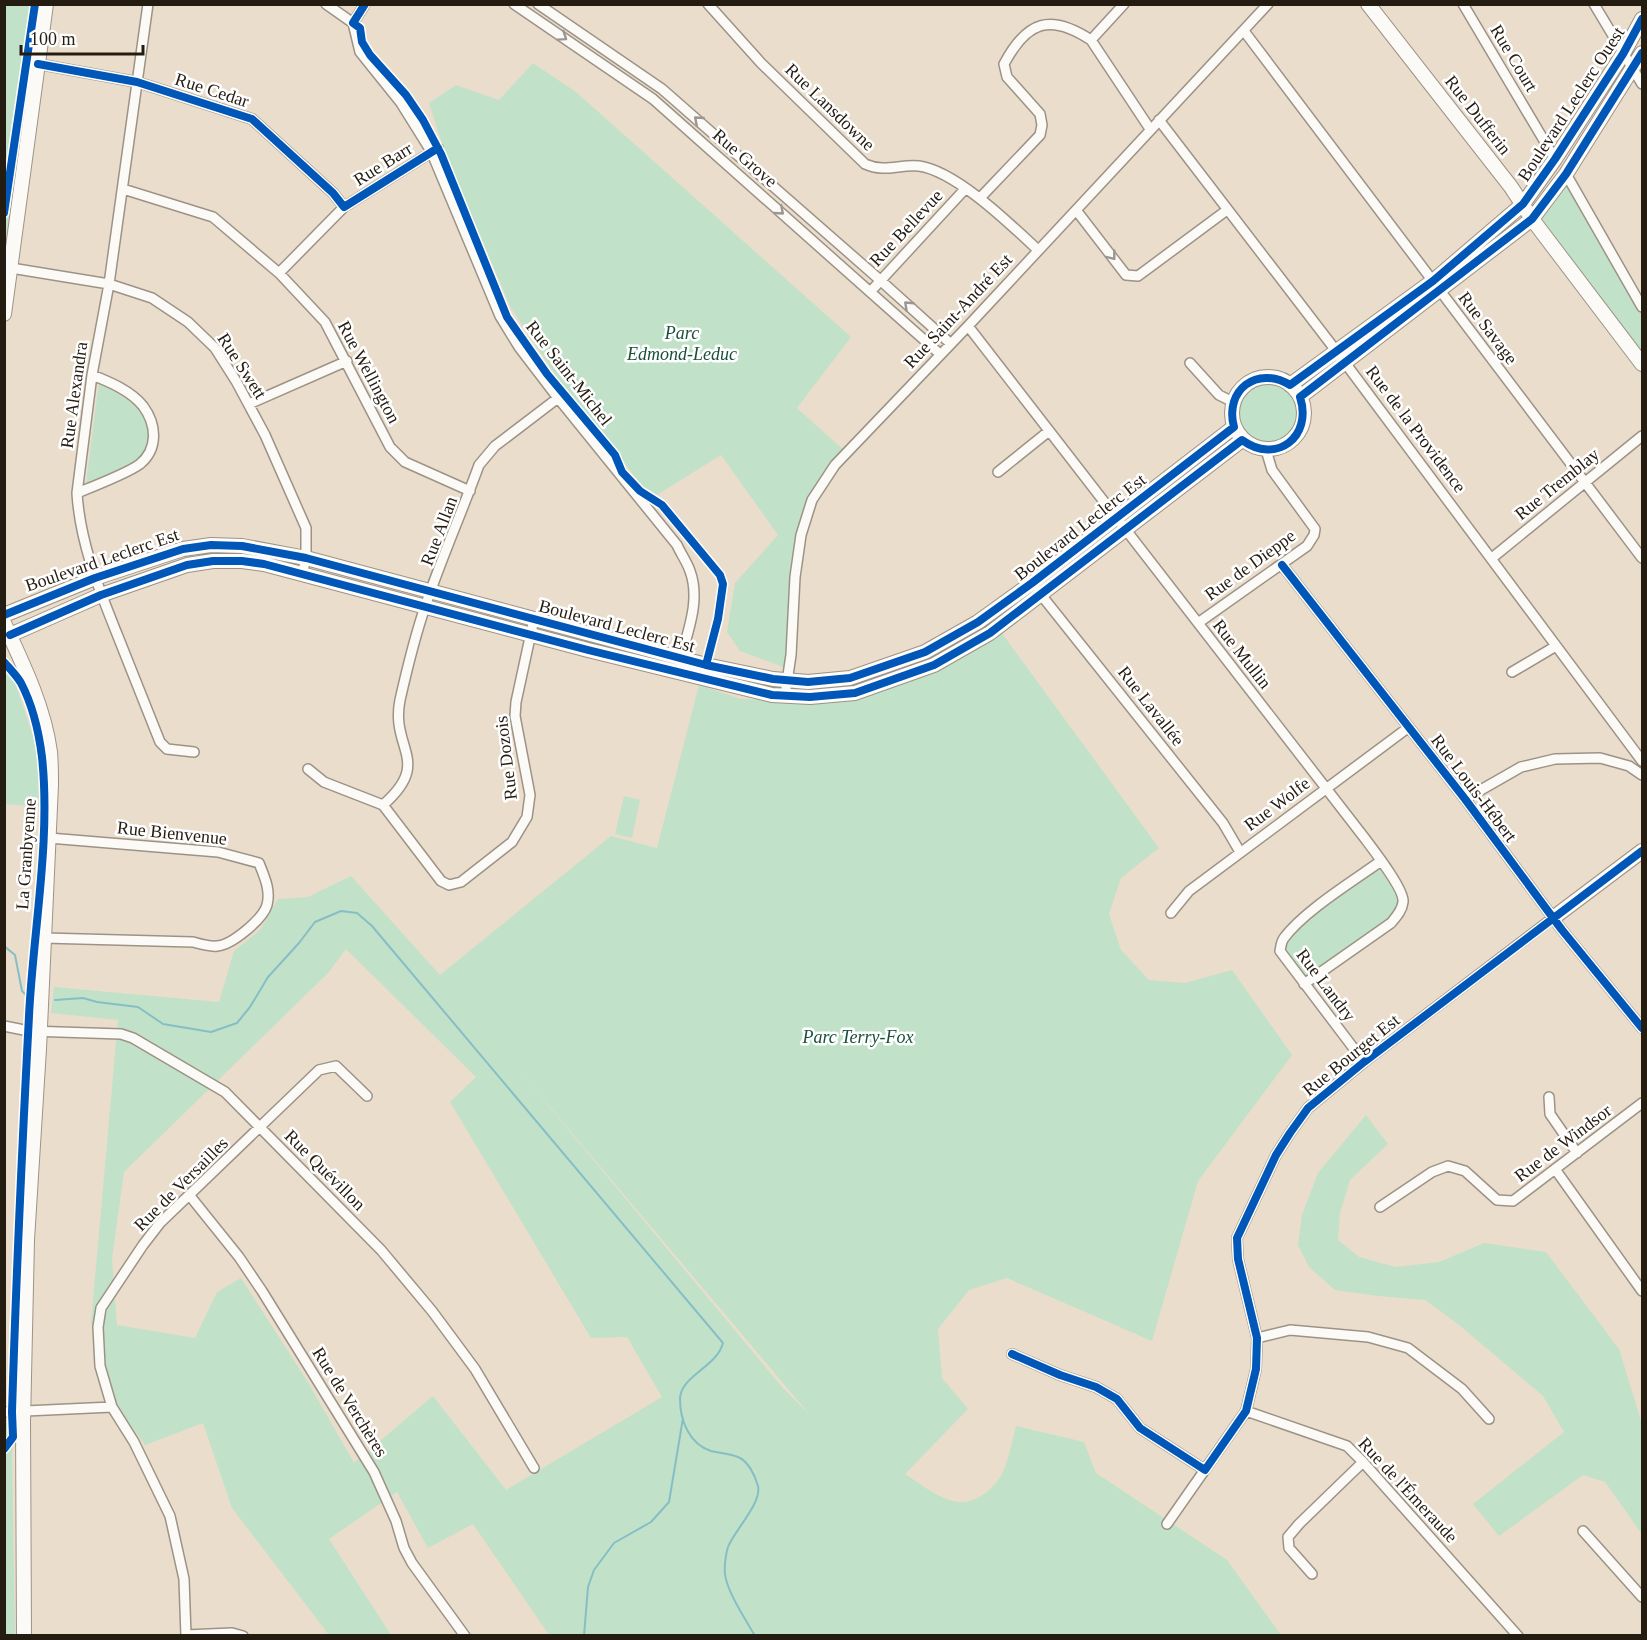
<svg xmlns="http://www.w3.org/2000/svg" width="1647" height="1640" font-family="Georgia,serif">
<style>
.green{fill:#c1e2c8;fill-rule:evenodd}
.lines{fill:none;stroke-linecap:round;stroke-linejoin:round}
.stream{stroke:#86bec6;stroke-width:2}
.street-casing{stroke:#9c9386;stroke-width:12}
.secondary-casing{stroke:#9c9386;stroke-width:16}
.street{stroke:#fcfaf7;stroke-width:9}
.secondary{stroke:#fcfaf7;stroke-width:14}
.cycleway-casing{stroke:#fff;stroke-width:11}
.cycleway{stroke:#0057b8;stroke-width:8}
.oneway{stroke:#9b9690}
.labels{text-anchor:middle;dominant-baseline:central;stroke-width:5;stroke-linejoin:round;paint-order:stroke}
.street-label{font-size:18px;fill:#251c11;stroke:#fff}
.park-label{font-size:18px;font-style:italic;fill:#195039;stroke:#fff}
</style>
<rect width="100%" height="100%" fill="#eaddcc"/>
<!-- green -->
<path class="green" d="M5 4 39 5 5 247 4 5Z
M533 63 576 92 851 337 797 408 847 453 812 500 801 535 789 669 740 651 727 632 735 583 778 535 721 455 652 498 563 386 511 308 446 156 429 103 456 85 499 100Z
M1564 179 1642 308V363L1532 219Z
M1232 413a36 36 0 1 1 72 0a36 36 0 1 1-72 0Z
M99 382 139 407 153 427 157 444 155 453 145 465 85 491Z
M1001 632 1159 848 1121 878 1109 914 1121 950 1149 980 1185 983 1232 970 1292 1055 1198 1181 1152 1341 1007 1278 969 1290 938 1329 942 1378 968 1409 905 1474C921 1484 940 1500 959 1502 977 1504 996 1487 1003 1472 1009 1458 1012 1441 1016 1426L1084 1442 1096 1473 1227 1560 1281 1635H549L473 1524 428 1548 397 1492 329 1539 391 1635H329L232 1508 203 1423 145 1445 117 1406 91 1323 118 1020 51 1013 54 987 219 1002 234 951 260 930 278 899 308 897 351 876 440 975 611 836 657 848 699 685 741 699 840 701 863 699 870 693ZM346 949 476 1077 450 1102 591 1338 627 1337 662 1397 506 1490 433 1396 354 1463 309 1384 241 1278 217 1292 195 1338 117 1325 112 1259 124 1172 329 972ZM517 1068 810 1415 782 1387Z
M5 653 35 742 42 807 5 804Z
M624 796 640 800 632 838 615 834Z
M1383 864 1405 891 1404 910 1395 921 1307 991 1281 951 1297 926Z
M1366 1115 1388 1144 1350 1180 1340 1213 1338 1240 1359 1257 1396 1267 1439 1262 1484 1243 1546 1252 1619 1349 1642 1424V1534L1605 1482 1583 1475 1499 1536 1473 1504 1564 1432 1543 1396 1458 1324 1425 1300 1378 1296 1335 1290 1309 1267 1298 1245 1302 1215 1318 1173Z
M5 1420 10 1421 15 1425 12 1453 15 1635H5Z"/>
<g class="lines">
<!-- stream -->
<path class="stream" d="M4 946 15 955 22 991 26 995
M55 1000 83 998 97 1002 138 1007 163 1024 211 1032 237 1023 250 1007 268 977 299 943 315 922 341 911 357 913 372 926 723 1343C717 1367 680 1376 680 1399 680 1420 689 1444 711 1451 719 1453 729 1453 738 1457 748 1461 755 1475 758 1486 762 1503 734 1531 728 1547 726 1553 724 1567 725 1574 727 1592 746 1620 755 1636
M584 1636 588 1587 594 1570 614 1543 651 1522 669 1502 683 1418"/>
<!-- street casing -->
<g class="street-casing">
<path id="street" d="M148 4 109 284 92 375 77 493C80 543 99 589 117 634 131 670 146 706 160 742L167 749 194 752
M326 4 353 23 360 52 401 103 431 151 500 316 519 347 558 398 677 545C681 554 687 562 690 571 701 601 687 633 680 661
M514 4 653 99 940 354
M538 4 662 89 880 280 951 344
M708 4 761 63 865 164C885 173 899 164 919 166 956 171 1011 225 1038 250
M1124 4 1091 40 1150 129
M1463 4 1555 159
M1594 4 1642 84
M353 23 365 4
M1244 31 1642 558
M38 64 137 82 252 119 333 193 344 207
M1159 120 1337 352 1642 761
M1566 174 1642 307
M123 189 213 217 279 273 325 322 390 447 405 462 470 491
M980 198 1040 135 1042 125 1040 114 1007 77 1004 64C1027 21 1050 13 1091 40
M1076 210 1126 275 1138 276 1227 210
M11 268 109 284 152 298 188 322 215 348 236 381 265 435 306 528V558L302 575
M279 273 344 207 438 148
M871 291 965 189
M968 326 1363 836C1372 848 1405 890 1403 902 1402 911 1396 917 1391 923L1304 984
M1190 363 1219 395 1233 402
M249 404 347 361
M998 472 1049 431
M77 493C92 487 128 473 140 464 158 449 157 425 143 406 131 391 110 382 92 375
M1492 558 1642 436
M1282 565 1465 799 1562 930 1642 1028
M1038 591 1223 823 1240 852
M1198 623 1307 546 1314 535 1315 529 1272 470 1266 450
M1512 672 1556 646
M785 695 791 655 795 577 801 535 812 500 835 465 968 326 1268 4
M308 769 324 782 383 805 441 881 449 885 461 882 512 842 527 817 530 795 515 716 516 702 534 619
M1465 799 1521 767 1555 759 1600 758 1629 766 1642 775
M383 805C433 761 390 749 400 700 407 669 415 636 425 607 441 559 462 512 479 465L495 446 558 398
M1171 913 1189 891 1409 727
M44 938 193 942C200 944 210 947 217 946 232 945 263 919 267 905 271 890 264 876 259 863L218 852 49 838
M4 1026 29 1031 121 1034 133 1038 225 1092 381 1250 432 1311 475 1369 534 1468
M1364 1062 1280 951C1281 946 1281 942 1284 938 1304 911 1353 881 1381 861
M1549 1097 1550 1114 1577 1153
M1555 1169 1642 1291
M190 1196 239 1257 262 1291 374 1472 396 1521 404 1548 412 1563 465 1636
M1380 1207 1432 1172 1448 1166 1465 1171 1497 1200 1513 1201 1642 1103
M1257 1338 1290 1330 1368 1337 1408 1348 1462 1389 1489 1419
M1012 1354 1060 1375 1096 1387 1117 1399 1140 1428 1205 1470
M1246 1411 1347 1446 1363 1462 1518 1636
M4 1412 112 1407
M1167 1524 1246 1411 1256 1369 1257 1338 1238 1259 1237 1238 1276 1155 1290 1133 1308 1108 1364 1062 1553 918
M1583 1531 1642 1597
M1312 1574 1289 1548 1288 1537 1299 1524 1363 1462
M186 1635 232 1633 243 1636
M186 1636 184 1579 170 1516 134 1442 112 1407 100 1366 98 1327 101 1308 143 1245 160 1223 319 1070 336 1066 367 1096"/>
</g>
<!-- secondary casing -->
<g class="secondary-casing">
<path id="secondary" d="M1368 4 1511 187 1532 219 1642 364
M4 314 46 4
M1232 413a36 36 0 1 1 72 0a36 36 0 1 1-72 0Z
M1290 385 1433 281 1523 204 1555 159 1623 54 1642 19
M1300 397 1532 219 1566 174 1642 53
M4 615 95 578 183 549 211 545 242 546 306 558 706 665 773 679 808 682 850 678 925 652 978 622 1032 583 1234 427
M4 623C23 664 44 707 50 752 51 763 51 774 51 785L39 1049 27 1240 23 1422 24 1636
M10 635 101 595 187 565 213 561H242L264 564 588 650 772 695 810 697 855 693 934 665 990 633 1242 440
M1553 918 1642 851"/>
</g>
<!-- street -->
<use href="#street" class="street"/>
<!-- secondary -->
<use href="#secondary" class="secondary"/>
<!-- cycleway casing -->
<g class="cycleway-casing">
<path id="cycleway" d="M365 4 353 23 360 28 362 42 370 55 406 95 423 120 441 154 507 317 547 374 615 455 622 472 640 491 662 505 720 575 723 584 718 619 706 665
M38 64 137 82 252 119 333 193 344 207 438 148
M4 213 35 4
M1282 565 1465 799 1562 930 1642 1028
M4 615 95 578 183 549 211 545 242 546 306 558 706 665 773 679 808 682 850 678 925 652 978 622 1032 583 1234 427C1224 390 1257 365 1290 385L1433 281 1523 204 1555 159 1623 54 1642 19
M10 635 101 595 187 565 213 561H242L264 564 588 650 772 695 810 697 855 693 934 665 990 633 1242 440C1276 465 1313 437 1300 397L1532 219 1566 174 1642 53
M4 662C10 669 17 676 21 683 33 706 39 733 42 757 51 841 33 932 29 1016 22 1148 16 1280 12 1412L13 1437 4 1449
M1012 1354 1060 1375 1096 1387 1117 1399 1140 1428 1205 1470 1246 1411 1256 1369 1257 1338 1238 1259 1237 1238 1276 1155 1290 1133 1308 1108 1364 1062 1642 851"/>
</g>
<!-- cycleway -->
<use href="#cycleway" class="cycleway"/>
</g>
<!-- one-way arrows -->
<defs><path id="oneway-chevron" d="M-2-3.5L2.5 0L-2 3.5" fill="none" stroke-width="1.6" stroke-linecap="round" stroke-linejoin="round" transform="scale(1.5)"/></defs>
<g class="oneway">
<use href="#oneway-chevron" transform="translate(563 37) rotate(34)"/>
<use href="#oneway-chevron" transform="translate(698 120) rotate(-139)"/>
<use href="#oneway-chevron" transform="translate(780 211) rotate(41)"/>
<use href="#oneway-chevron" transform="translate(1112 256) rotate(52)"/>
<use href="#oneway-chevron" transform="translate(908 305) rotate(-137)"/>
</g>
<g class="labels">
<!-- street labels -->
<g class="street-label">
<text transform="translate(1514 58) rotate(59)">Rue Court</text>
<text transform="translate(212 90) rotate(18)">Rue Cedar</text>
<text transform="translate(1571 104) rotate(-57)">Boulevard Leclerc Ouest</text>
<text transform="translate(830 107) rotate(44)">Rue Lansdowne</text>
<text transform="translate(1478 115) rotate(52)">Rue Dufferin</text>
<text transform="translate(745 158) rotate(41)">Rue Grove</text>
<text transform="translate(383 164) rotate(-32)">Rue Barr</text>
<text transform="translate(906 228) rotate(-47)">Rue Bellevue</text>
<text transform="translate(958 311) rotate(-47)">Rue Saint-André Est</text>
<text transform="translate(1488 328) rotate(53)">Rue Savage</text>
<text transform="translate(242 366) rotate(57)">Rue Swett</text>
<text transform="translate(369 372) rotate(62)">Rue Wellington</text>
<text transform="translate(569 373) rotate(52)">Rue Saint-Michel</text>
<text transform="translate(74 395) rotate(-82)">Rue Alexandra</text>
<text transform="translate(1416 429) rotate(53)">Rue de la Providence</text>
<text transform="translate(1557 484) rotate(-39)">Rue Tremblay</text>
<text transform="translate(1080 527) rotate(-38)">Boulevard Leclerc Est</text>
<text transform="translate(439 531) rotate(-69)">Rue Allan</text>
<text transform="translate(102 560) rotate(-19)">Boulevard Leclerc Est</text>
<text transform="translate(1250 565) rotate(-36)">Rue de Dieppe</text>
<text transform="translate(617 626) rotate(15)">Boulevard Leclerc Est</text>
<text transform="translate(1242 654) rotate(52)">Rue Mullin</text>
<text transform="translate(1151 706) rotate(52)">Rue Lavallée</text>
<text transform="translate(506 758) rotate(-97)">Rue Dozois</text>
<text transform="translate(1474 788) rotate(53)">Rue Louis-Hébert</text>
<text transform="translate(1277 804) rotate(-37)">Rue Wolfe</text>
<text transform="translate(172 833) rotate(6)">Rue Bienvenue</text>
<text transform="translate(26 854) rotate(-86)">La Granbyenne</text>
<text transform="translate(1326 985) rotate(53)">Rue Landry</text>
<text transform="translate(1351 1055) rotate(-39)">Rue Bourget Est</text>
<text transform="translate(1563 1143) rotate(-37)">Rue de Windsor</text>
<text transform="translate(325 1170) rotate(45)">Rue Quévillon</text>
<text transform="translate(181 1184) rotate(-45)">Rue de Versailles</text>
<text transform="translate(350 1402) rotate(58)">Rue de Verchères</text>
<text transform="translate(1408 1490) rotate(47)">Rue de l'Émeraude</text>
</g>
<!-- park labels -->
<g class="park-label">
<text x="682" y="333">Parc<tspan x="682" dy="21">Edmond-Leduc</tspan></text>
<text x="858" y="1037">Parc Terry-Fox</text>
</g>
</g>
<!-- border -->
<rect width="1647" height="1640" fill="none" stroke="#251c11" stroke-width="12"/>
<!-- scale -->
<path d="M21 45v9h122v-9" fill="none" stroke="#251c11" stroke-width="3"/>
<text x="30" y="45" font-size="18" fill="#251c11" stroke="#ffffff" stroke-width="4.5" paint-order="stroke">100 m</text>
</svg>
